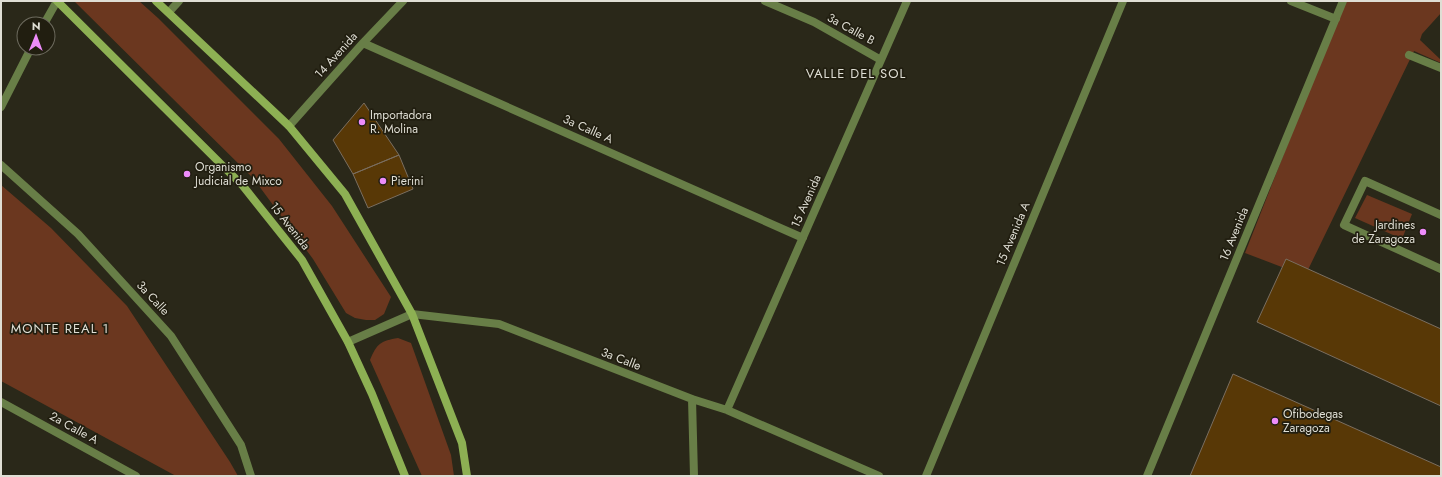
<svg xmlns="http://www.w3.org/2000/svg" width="1442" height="477" font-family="Jost,sans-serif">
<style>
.green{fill:#6b371f}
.building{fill:#583806;stroke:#7a6e60}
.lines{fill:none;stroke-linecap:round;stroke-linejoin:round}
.street{stroke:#687e47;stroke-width:8}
.secondary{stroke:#8db053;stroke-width:8}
.poi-dot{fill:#ed8cfa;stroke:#211e10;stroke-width:1.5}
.labels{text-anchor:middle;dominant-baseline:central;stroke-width:3.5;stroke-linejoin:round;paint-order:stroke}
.street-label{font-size:12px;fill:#dfded4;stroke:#211e10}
.poi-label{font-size:12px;fill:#dfded4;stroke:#211e10;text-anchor:start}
.neighbourhood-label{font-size:13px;letter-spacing:1px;fill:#dfded4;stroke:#211e10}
</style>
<rect width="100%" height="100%" fill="#2a2819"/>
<!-- green -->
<path class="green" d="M74 1H139L158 18 279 139 332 206 391 297 384 314 375 320H366L355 318 346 313 313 259 253 178Z
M1344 1H1441V13L1422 34 1420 40 1441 60V63L1414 51 1305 276 1245 253Z
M1 185 51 228 127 306 230 462 238 476H176L1 381Z
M1367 195 1412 214 1402 239 1355 218Z
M398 338 411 343 451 455 454 476H422L370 360C377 343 381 341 398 338Z"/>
<!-- building -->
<path class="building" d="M364 103 399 155 353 174 333 140Z
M399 155 413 189 368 208 353 174Z
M1286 259 1441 329V406L1257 322Z
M1233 374 1441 467V476H1190Z"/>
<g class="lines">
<!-- street -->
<path class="street" d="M765 1 814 22 881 60
M1291 1 1336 19
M169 12 179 1
M44 24 57 1
M363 43 803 238
M1409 55 1441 68
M1 107 31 48
M289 126 363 43 403 1
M1 165 78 234 171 336 241 445 251 476
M1441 215 1365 181 1344 225 1441 269
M348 342 412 314 499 324 692 399 727 410 879 476
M692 399 694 476
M1 402 136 476
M727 410 907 1
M926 476 1123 1
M1147 476 1343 1"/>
<!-- secondary -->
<path class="secondary" d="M57 1 243 186 302 260 348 342 372 394 405 476
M156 1 289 126 345 194 412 314 462 443 467 476"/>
</g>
<!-- markers -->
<g class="poi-dot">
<circle cx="362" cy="122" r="4"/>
<circle cx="187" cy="174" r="4"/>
<circle cx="383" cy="181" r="4"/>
<circle cx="1423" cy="232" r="4"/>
<circle cx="1275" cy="421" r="4"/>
</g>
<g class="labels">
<!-- street labels -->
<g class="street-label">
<text transform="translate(851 29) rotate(29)">3a Calle B</text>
<text transform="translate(336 55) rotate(-48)">14 Avenida</text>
<text transform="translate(588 129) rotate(24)">3a Calle A</text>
<text transform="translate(806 201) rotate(-66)">15 Avenida</text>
<text transform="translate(290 226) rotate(52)">15 Avenida</text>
<text transform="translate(1013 234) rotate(-67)">15 Avenida A</text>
<text transform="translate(1234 234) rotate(-68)">16 Avenida</text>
<text transform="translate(153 298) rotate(47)">3a Calle</text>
<text transform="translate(621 359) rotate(21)">3a Calle</text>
<text transform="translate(74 428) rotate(29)">2a Calle A</text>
</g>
<!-- poi labels -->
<g class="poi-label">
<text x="370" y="115">Importadora<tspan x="370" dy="14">R. Molina</tspan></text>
<text x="195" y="167">Organismo<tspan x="195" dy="14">Judicial de Mixco</tspan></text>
<text x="391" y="181">Pierini</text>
<text x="1415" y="225" text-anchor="end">Jardines<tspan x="1415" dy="14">de Zaragoza</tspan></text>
<text x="1283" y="414">Ofibodegas<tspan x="1283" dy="14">Zaragoza</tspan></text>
</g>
<!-- neighbourhood labels -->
<g class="neighbourhood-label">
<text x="856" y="73">VALLE DEL SOL</text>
<text x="60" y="328">MONTE REAL 1</text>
</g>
</g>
<!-- border -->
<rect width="1442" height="477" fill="none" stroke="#dfded4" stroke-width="4"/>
<!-- north arrow -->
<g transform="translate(36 36) rotate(1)"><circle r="19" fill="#211e10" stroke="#6d6b5e"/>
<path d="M0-3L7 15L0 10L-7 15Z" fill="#ed8cfa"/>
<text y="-6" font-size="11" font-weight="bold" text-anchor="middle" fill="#dfded4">N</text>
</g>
</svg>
